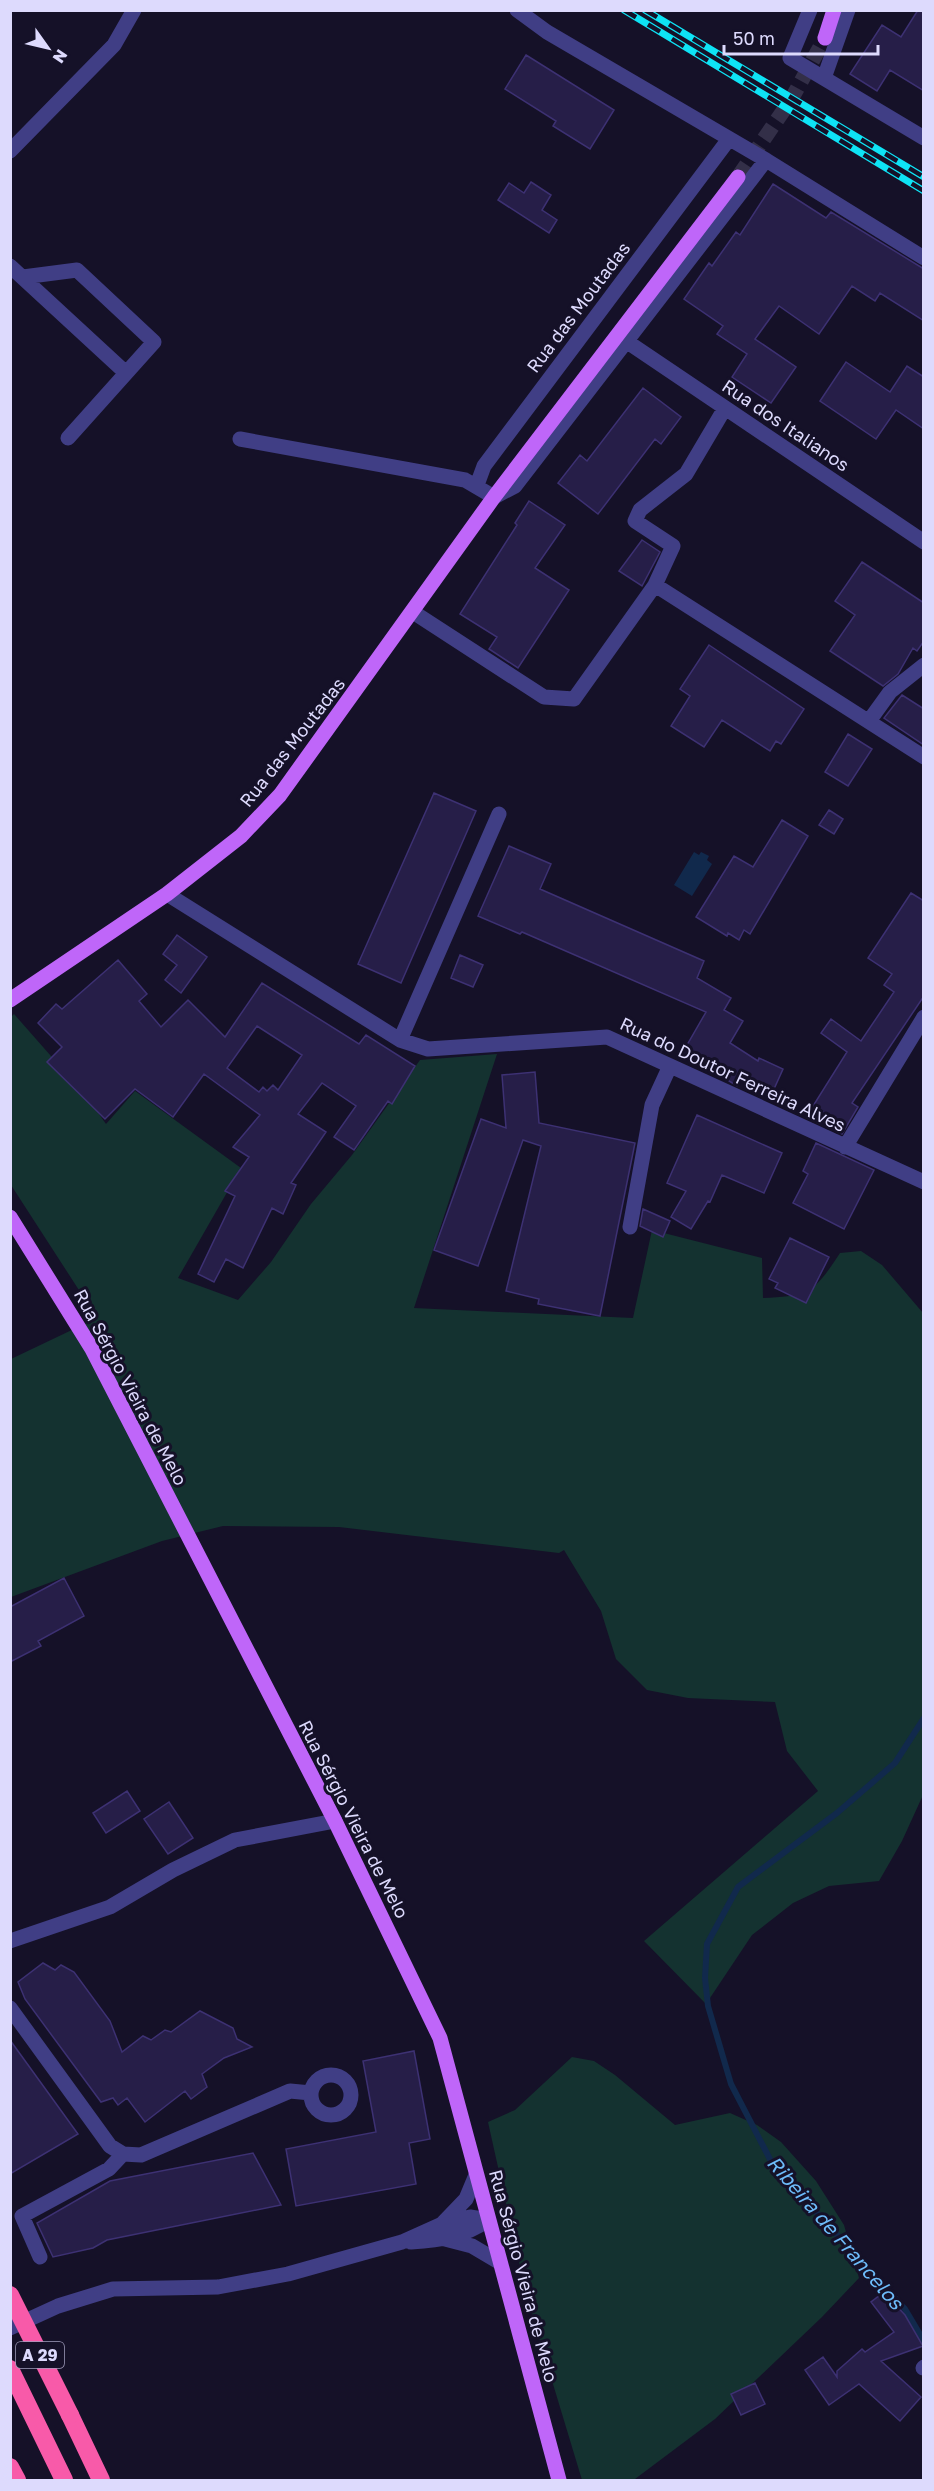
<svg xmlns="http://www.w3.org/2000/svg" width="934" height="2491" font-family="'Golos Text',sans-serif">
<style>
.green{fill:#143230}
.water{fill:#11294c}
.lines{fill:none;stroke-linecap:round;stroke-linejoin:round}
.stream{stroke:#11294c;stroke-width:6}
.building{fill:#261e48;stroke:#3d3173;stroke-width:1.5;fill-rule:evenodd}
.major-tunnel{stroke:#332f48;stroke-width:15;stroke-dasharray:15 8;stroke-linecap:butt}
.minor{stroke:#403e85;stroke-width:15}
.major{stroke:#bf66f9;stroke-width:15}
.highway{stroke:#f85aa9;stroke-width:18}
.rail-casing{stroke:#0ee3f5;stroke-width:7}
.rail{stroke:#151128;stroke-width:4.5;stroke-dasharray:14;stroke-linecap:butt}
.highway-bridge{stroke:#f85aa9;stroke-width:18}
.labels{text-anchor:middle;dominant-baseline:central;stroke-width:6;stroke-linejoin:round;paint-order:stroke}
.shield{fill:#151128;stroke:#a19ebd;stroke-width:1.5}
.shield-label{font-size:16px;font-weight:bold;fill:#dddafd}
.street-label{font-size:18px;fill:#dddafd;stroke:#151128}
.water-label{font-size:20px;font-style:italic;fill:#6dbbf9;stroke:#151128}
</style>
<rect width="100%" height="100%" fill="#151128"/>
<!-- green -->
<path class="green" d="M14 1014 87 1097 106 1124 135 1091 241 1168 178 1278 238 1300 271 1262 311 1204 352 1155 420 1060 497 1054 414 1308 633 1318 652 1230 762 1258 763 1298C811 1296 814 1292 840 1253L861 1251 882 1265 923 1313V1795L902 1841 879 1881 829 1886 793 1903 752 1935 706 2004 644 1941 818 1791 787 1751 775 1702 688 1698 647 1690 616 1659 601 1611 564 1550 559 1553 339 1527 223 1526 162 1541 11 1597V1359L97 1318 11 1185 10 1018Z
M572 2057 594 2061 615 2075 675 2125 730 2113 757 2125 781 2142 816 2181 844 2225 859 2278 822 2317 715 2419 635 2479 582 2480 527 2298 488 2122 515 2110Z"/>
<!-- water -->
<path class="water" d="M694 852 699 855 701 852 709 856 707 860 712 864 692 896 674 885Z"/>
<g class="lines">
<!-- stream -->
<path class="stream" d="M924 1718 895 1763 837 1813 738 1887 707 1944 705 1978 708 2006 731 2084 773 2165 905 2309 924 2341"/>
</g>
<!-- building -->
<path class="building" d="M918 10H924V91L890 70 877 91 850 74 882 25 901 37Z
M526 55 614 110 590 149 553 126 556 121 505 89Z
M531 182 551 195 542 210 557 220 549 233 498 200 509 183 524 193Z
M773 184 826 218 831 212 924 269V321L880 293 875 301 852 286 819 334 779 306 755 339 796 367 771 403 732 377 747 354 717 334 723 326 684 299 709 263 712 266 736 232 740 235Z
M846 362 890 392 907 366 924 377V429L896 410 876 439 820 401Z
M643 388 681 417 661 444 655 439 598 514 558 483 580 455 587 461Z
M529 501 565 525 535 568 569 590 518 668 489 649 497 637 460 614 517 525 515 523Z
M642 540 660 552 642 586 619 571Z
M862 562 924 603V641L917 651 913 648 898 674 883 686 830 651 855 615 835 601Z
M709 645 804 709 781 744 776 741 770 751 722 720 704 747 671 726 690 696 680 689Z
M902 695 924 709V745L884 718Z
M848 734 872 749 848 786 825 772Z
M434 793 476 811 401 983 358 964Z
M829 810 843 819 834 834 819 825Z
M782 820 808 836 750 934 744 930 739 940 728 933 727 936 696 917 734 856 753 867Z
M509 846 551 864 540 889 704 961 697 978 731 998 724 1010 743 1021 730 1043 758 1061 759 1058 783 1069 774 1089 744 1076 737 1086 683 1052 706 1012 522 932 520 934 478 916Z
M911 893 924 901V996L852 1103 858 1107 842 1134 818 1120 823 1112 813 1106 847 1052 821 1033 831 1019 861 1041 894 992 884 985 892 974 868 958Z
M177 935 207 957 181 993 165 980 177 965 163 954Z
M460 955 483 965 473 987 451 978Z
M118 960 147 994 139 1001 161 1027 188 1000 225 1037 262 983 359 1044 366 1035 415 1066 392 1104 388 1101 354 1150 334 1137 356 1106 322 1083 298 1114 326 1132 291 1183 296 1185 283 1214 272 1208 243 1268 226 1259 214 1282 198 1274 235 1196 225 1191 249 1157 233 1147 260 1115 204 1074 173 1117 135 1089 105 1119 47 1062 62 1047 38 1023 56 1004 62 1009ZM257 1026 302 1055 278 1090 273 1085 267 1091 263 1087 259 1092 227 1068Z
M535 1072 539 1123 635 1143 600 1316 538 1304 539 1299 506 1291 541 1146 523 1140 478 1266 434 1250 481 1119 506 1128 502 1075Z
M697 1115 782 1153 764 1193 722 1175 710 1202 708 1201 691 1229 671 1217 686 1191 667 1183Z
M816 1143 874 1170 844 1229 793 1203 808 1174 803 1171Z
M643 1209 670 1221 663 1237 640 1226Z
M790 1238 829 1257 806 1303 775 1288 778 1283 769 1279Z
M64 1578 84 1616 38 1641 41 1646 10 1662V1607Z
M127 1791 140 1811 106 1833 93 1813Z
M169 1802 193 1838 168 1854 144 1819Z
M43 1963 55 1970 61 1965 74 1972 110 2021 122 2052 143 2036 151 2040 165 2030 171 2032 200 2011 233 2028 237 2039 252 2047 224 2058 202 2074 207 2087 191 2099 185 2091 145 2122 127 2098 118 2105 113 2098 101 2102 25 1999 18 1982Z
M10 2040 78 2134 10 2174Z
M414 2051 430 2139 409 2143 416 2184 296 2206 286 2149 376 2132 363 2061Z
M253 2153 281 2205 107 2240 93 2248 53 2257 37 2223 110 2181Z
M884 2292 905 2315 923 2346 881 2361 921 2397 900 2421 859 2384 829 2405 805 2370 823 2357 837 2377V2371L862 2349 865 2352 894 2332 871 2302Z
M755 2383 765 2404 741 2415 731 2394Z"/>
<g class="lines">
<!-- major-tunnel -->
<path class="major-tunnel" d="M738 177 792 98 825 38"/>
<!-- minor -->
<path class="minor" d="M517 10 547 32 766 160 924 258
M810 10 790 58 924 138
M824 78 848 10
M10 151 114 45 134 10
M10 266 126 373
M23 277 77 270 154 342 68 438
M626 341 924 542
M240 439 465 480 494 497 515 486 766 160
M477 485 484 466 729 139
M655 585 924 757
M413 612 544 697 574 699 655 585 673 546 635 521 640 510 686 474 725 408
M869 721 890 692 924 665
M167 894 400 1040 428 1049 607 1037 924 1182
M400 1040 499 814
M845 1147 924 1017
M630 1227 652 1105 670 1066
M10 1941 110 1907 173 1870 235 1840 335 1821
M10 2008 110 2146 123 2154 141 2155 290 2091 311 2093
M311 2095a20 20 0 1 1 40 0a20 20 0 1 1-40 0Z
M442 2224 466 2199 476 2175
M445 2239 472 2246 499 2262
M411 2242C440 2240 464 2237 488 2220
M40 2257 22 2216 109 2169 123 2154
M10 2328 58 2306 113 2289 218 2287 288 2274 402 2242 442 2224 470 2217 488 2220
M923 2368 924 2367"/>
<!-- major -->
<path class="major" d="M825 38 834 10
M10 1000 167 894 241 836 280 795 494 497 738 177
M10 1217 92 1349 335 1821 440 2038 559 2480"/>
<!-- highway -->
<path class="highway" d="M10 2369 64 2480
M70 2415 101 2480
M10 2467 17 2480"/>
<!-- rail casing -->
<g class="rail-casing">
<path id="rail" d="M624 10 924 191
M645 10 924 177"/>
</g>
<!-- rail -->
<use href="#rail" class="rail"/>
<!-- highway-bridge -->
<path class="highway-bridge" d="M10 2295 70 2415"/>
</g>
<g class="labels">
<!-- shield labels -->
<rect class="shield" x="16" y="2342" width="48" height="26" rx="4.5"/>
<g class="shield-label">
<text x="40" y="2355">A 29</text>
</g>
<!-- street labels -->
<g class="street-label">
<text transform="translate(578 307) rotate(-53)">Rua das Moutadas</text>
<text transform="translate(786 425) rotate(34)">Rua dos Italianos</text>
<text transform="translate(292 742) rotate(-52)">Rua das Moutadas</text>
<text transform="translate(733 1074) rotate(25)">Rua do Doutor Ferreira Alves</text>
<text transform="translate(131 1387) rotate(62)">Rua Sérgio Vieira de Melo</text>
<text transform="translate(354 1819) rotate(63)">Rua Sérgio Vieira de Melo</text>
<text transform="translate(524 2276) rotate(75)">Rua Sérgio Vieira de Melo</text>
</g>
<!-- water labels -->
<g class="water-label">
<text transform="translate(836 2232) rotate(49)">Ribeira de Francelos</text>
</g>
</g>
<!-- border -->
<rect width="934" height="2491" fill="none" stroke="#dddafd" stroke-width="24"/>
<!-- north arrow -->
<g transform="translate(48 48) rotate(124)" stroke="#151128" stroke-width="4.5" paint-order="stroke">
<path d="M0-4.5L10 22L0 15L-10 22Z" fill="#dddafd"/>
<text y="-9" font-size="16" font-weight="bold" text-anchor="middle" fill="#dddafd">N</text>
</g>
<!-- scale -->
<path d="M724 45v9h154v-9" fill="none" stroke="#dddafd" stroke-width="3"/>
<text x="733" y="45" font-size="18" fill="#dddafd" stroke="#151128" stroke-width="4.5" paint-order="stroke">50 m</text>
</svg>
